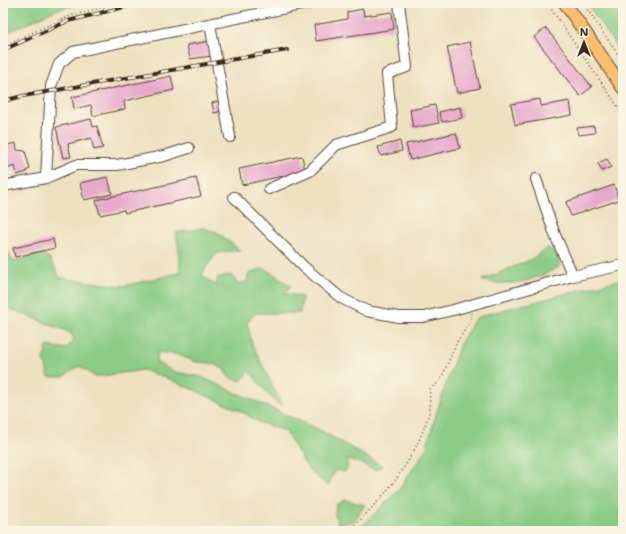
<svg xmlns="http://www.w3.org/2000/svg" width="626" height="534" font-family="'Shantell Sans',sans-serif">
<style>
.green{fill:#8acc85;stroke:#627b52}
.building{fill:#e7a8cb}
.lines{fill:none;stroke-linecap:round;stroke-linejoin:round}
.minor-casing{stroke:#564536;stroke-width:12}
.major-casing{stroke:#564536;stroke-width:14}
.path{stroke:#564536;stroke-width:1.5;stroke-dasharray:1 3;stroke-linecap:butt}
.minor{stroke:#fff;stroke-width:10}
.major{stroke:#f9bf6c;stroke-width:12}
.rail-casing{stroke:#3b2a1e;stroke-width:4}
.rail{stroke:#fcf5e5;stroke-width:2.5;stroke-dasharray:8;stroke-linecap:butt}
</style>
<rect width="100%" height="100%" fill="#fcf5e5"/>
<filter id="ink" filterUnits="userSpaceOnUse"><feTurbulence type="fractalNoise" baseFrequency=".025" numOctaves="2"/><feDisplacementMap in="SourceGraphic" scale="8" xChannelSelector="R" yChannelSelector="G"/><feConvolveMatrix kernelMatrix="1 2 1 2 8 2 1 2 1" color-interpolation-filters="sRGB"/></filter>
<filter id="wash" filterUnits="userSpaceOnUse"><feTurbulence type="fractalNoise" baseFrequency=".012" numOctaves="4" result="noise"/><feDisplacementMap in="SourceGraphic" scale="16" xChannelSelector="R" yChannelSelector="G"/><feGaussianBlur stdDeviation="0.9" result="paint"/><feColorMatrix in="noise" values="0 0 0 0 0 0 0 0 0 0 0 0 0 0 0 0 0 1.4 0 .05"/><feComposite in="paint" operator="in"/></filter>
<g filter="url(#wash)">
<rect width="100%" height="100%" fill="#ede1c0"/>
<!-- green -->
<path class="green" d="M3 3H82L55 10 3 35Z
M587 3H623V57Z
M203 228 217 232 240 250 217 253 207 266 202 275 216 286 218 277 231 275 237 283H246L249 274 264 268 291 286 284 293 302 297 300 313H255L247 323 252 344 282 405 275 402 250 372 241 381 229 377 223 368 211 363 196 362 176 354 158 352 156 362 175 372 201 377 322 431 382 466 375 470C365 466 356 460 346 460L348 466 345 472 335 470 328 486 308 469 286 432 259 422 239 410 169 379 143 370 95 377 80 366 63 377H49L44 359 47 346 67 349 74 338 69 332 3 306V240L12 261 43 254 49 258 60 278 123 286 179 273 180 258 176 233Z
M548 248 558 254 559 267C534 281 509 288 482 280L530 260Z
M623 279V531H357L398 491 426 449 436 414 460 344 475 319 487 314Z
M345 500 365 505 354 521 338 524 335 515 336 505Z"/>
<g id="blocks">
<!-- building -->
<path class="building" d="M363 9 364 16 392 12 394 29 316 41 314 25 347 19V12Z
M546 28 592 87 580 96 534 37Z
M210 41 212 56 190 59 187 45Z
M470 42 480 88 457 93 447 47Z
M171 76 174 90 124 101 125 109 93 116 91 105 74 109 72 97Z
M540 99 541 106 570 101 572 115 515 125 511 104Z
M219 101 221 111 214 113 212 103Z
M435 105 439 123 413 128 410 110Z
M460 107 462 118 442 122 439 112Z
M91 119 93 127 97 126 103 148 94 150 91 138 68 144 71 157 63 158 56 127Z
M594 126 595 133 578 135 577 128Z
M456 133 460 148 410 160 406 144Z
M400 141 402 151 381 156 378 147Z
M16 143 17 150 25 151 30 169 27 170V172L17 175 15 166 6 169 3 156V146Z
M302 156 305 171 242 185 239 169Z
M607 159 611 167 602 171 598 163Z
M108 177 112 194 84 200 80 183Z
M196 178 201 196 125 213 124 210 100 215 96 200Z
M614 185 619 200 571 216 566 202Z
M53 239 55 248 15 257 13 248Z"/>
</g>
</g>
<g filter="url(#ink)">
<use href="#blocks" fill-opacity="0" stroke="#564536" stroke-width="1"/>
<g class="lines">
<!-- minor casing -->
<g class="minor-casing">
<path id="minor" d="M210 24 230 137
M46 178 76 165H117L164 156 189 148
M536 179 555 235 573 276
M3 186 46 178 51 86 59 64 73 52 310 3
M269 189 310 171 336 145 392 127 387 74 407 67 399 3
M234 197 304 267 341 298 367 311 399 317H423L453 310 573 276 623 265"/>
</g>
<!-- major casing -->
<g class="major-casing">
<path id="major" d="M565 3 623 88"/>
</g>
<!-- path -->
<path class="path" d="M547 3 623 114
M583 3 623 62
M3 46 70 16 119 3
M349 531C384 497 415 462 429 413 431 406 429 397 430 389L440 381 457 342 470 322 472 313"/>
<!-- minor -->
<use href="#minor" class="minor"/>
<!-- major -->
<use href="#major" class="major"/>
<!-- rail casing -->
<g class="rail-casing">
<path id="rail" d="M3 50 68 21 140 3
M3 101 23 96 287 50"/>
</g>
<!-- rail -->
<use href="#rail" class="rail"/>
</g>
</g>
<!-- margin -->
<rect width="626" height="534" fill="none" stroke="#fcf5e5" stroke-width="16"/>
<!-- north arrow -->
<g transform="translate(584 42)" stroke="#fcf5e5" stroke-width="3" paint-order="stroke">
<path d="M0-3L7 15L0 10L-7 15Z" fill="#3b2a1e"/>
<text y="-6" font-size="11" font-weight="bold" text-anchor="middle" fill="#3b2a1e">N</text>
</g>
</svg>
